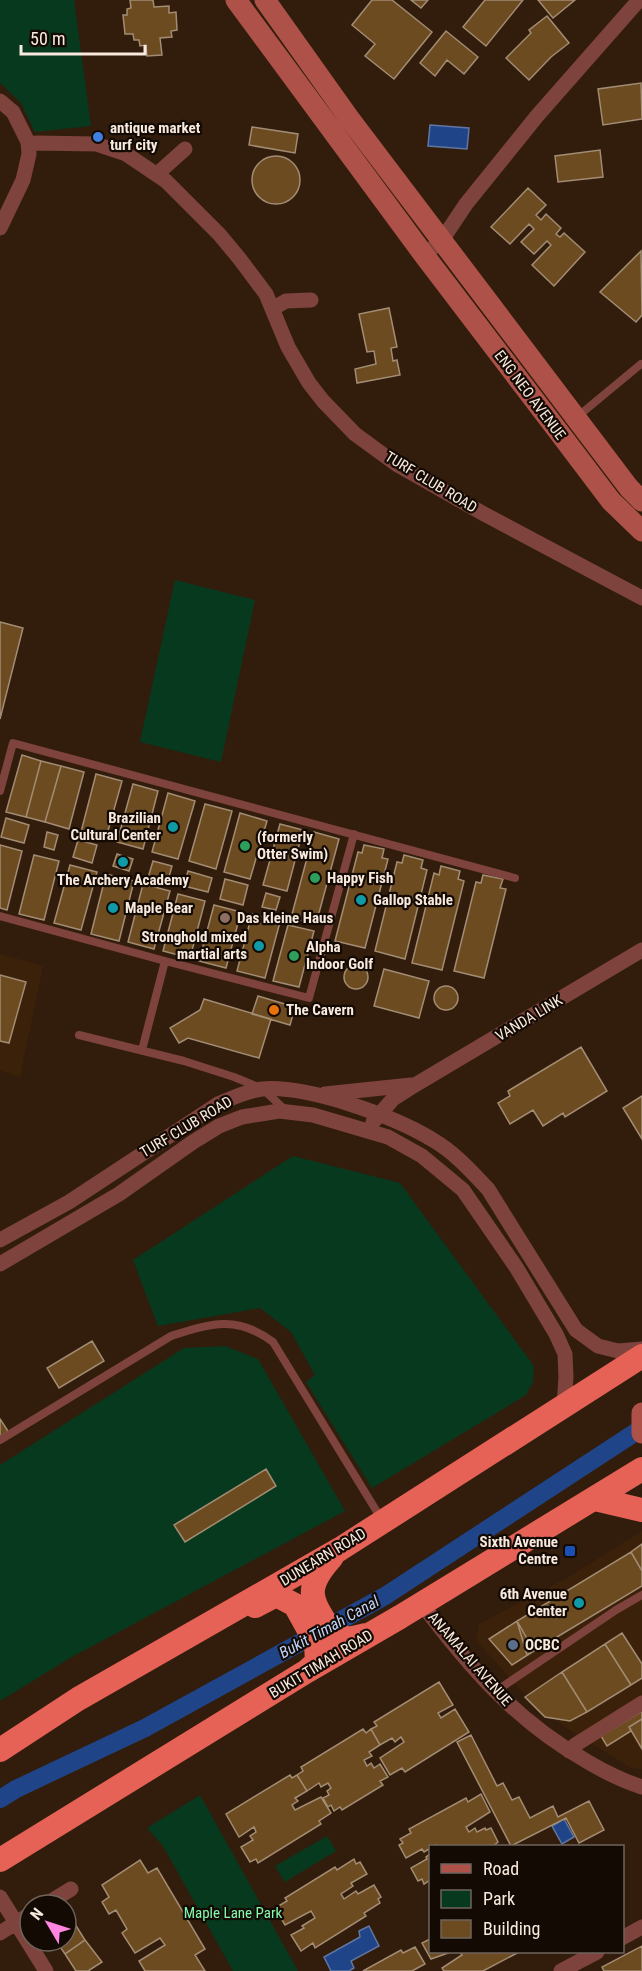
<svg xmlns="http://www.w3.org/2000/svg" width="642" height="1971" font-family="'Roboto Condensed',sans-serif">
<style>
.built{fill:#3c210a}
.green{fill:#07391e}
.water{fill:#204488;stroke:#6176a2;stroke-width:1.5}
.lines{fill:none;stroke-linecap:round;stroke-linejoin:round}
.canal{stroke:#204488;stroke-width:18}
.building{fill:#6c4b21;stroke:#a28c74;stroke-width:1.5}
.service{stroke:#7d433c;stroke-width:8}
.minor{stroke:#7d433c;stroke-width:15}
.secondary{stroke:#ae5249;stroke-width:21}
.trunk{stroke:#e66156;stroke-width:24}
.shop-dot{fill:#3f7fe0;stroke:#130a04;stroke-width:2}
.culture-dot{fill:#0f9aa8;stroke:#130a04;stroke-width:2}
.leisure-dot{fill:#2e9e5b;stroke:#130a04;stroke-width:2}
.education-dot{fill:#8d6e63;stroke:#130a04;stroke-width:2}
.food-dot{fill:#e8710a;stroke:#130a04;stroke-width:2}
.transit-dot{fill:#1a4fb4;stroke:#130a04;stroke-width:2}
.service-dot{fill:#5c6f8a;stroke:#130a04;stroke-width:2}
.labels{text-anchor:middle;dominant-baseline:central;stroke-width:4.5;stroke-linejoin:round;paint-order:stroke}
.poi-label{font-size:15px;font-weight:bold;fill:#f9eadf;stroke:#130a04;text-anchor:start}
.street-label{font-size:15px;fill:#f9eadf;stroke:#130a04}
.park-label{font-size:15px;fill:#84f9ad;stroke:#130a04}
.water-label{font-size:16px;font-style:italic;fill:#bdd4fc;stroke:#130a04}
</style>
<rect width="100%" height="100%" fill="#321d0c"/>
<!-- built -->
<path class="built" d="M0 954 43 966 20 1077 0 1070Z
M642 1531V1769L631 1768 556 1721 519 1688 476 1640 479 1624 569 1577Z"/>
<!-- green -->
<path class="green" d="M0 0H74L91 126 35 132 21 103 0 83Z
M175 580 255 600 221 762 140 742Z
M293 1156 400 1183 534 1366 533 1382 526 1395 372 1488 306 1382 315 1375 291 1332 260 1308 158 1326 133 1260Z
M225 1346 258 1359 345 1511 70 1658 0 1701V1465L184 1348Z
M200 1795 298 1971H233L163 1846 147 1828Z
M327 1836 336 1851 285 1882 275 1866Z"/>
<!-- water -->
<path class="water" d="M430 125 469 128 467 149 428 146Z
M564 1819 574 1837 562 1844 552 1826Z
M369 1926 379 1946 351 1961 354 1968 349 1971H331L324 1957 360 1937 359 1931Z"/>
<g class="lines">
<!-- canal -->
<path class="canal" d="M0 1799 16 1789 145 1728 385 1596 642 1428"/>
</g>
<!-- building -->
<path class="building" d="M130 0H153L154 7 169 6V13L176 12 177 30 171 31 172 37 160 38 162 55 147 56 146 45 140 46 139 40H134L133 34H125L123 15H127V9L131 8Z
M372 0H392L432 32 394 79 365 56 375 44 352 25Z
M411 0H428L421 8Z
M485 0H523L486 46 463 27Z
M538 0H575L553 18Z
M547 16 569 43 551 57 529 80 506 58 531 33 529 30Z
M446 31 478 57 464 74 447 60 435 76 420 63Z
M641 83 642 119 603 125 598 89Z
M252 127 298 134 295 153 249 145Z
M600 150 603 177 558 182 555 156Z
M252 180a24 24 0 1 1 48 0a24 24 0 1 1-48 0Z
M528 188 546 205 536 215 541 220 546 214 561 228 556 234 560 237 564 233 585 252 554 286 532 265 551 245 547 241 534 254 521 242 534 229 529 224 510 244 491 227Z
M641 251 642 315 636 322 600 292Z
M389 308 397 347 391 348 393 361 397 360 400 375 357 383 355 369 376 364 374 351 367 352 359 314Z
M0 622 23 628 0 719Z
M22 755 41 761 26 817 6 812Z
M41 761 61 766 45 822 26 817Z
M61 766 84 772 69 829 45 822Z
M96 774 122 781 106 838 81 832Z
M133 784 158 791 143 849 117 842Z
M168 793 195 801 178 859 152 852Z
M205 804 232 811 216 869 189 861Z
M240 813 267 821 250 879 224 872Z
M6 818 29 825 24 843 1 837Z
M280 824 303 830 287 891 263 885Z
M47 832 58 835 54 850 44 847Z
M314 832 339 839 316 924 291 918Z
M78 840 97 845 92 863 73 857Z
M0 845 22 851 7 910 0 908Z
M364 845 384 849 382 858 388 859 365 948 335 941 358 852 362 853Z
M117 854 133 859 129 871 113 866Z
M34 855 59 861 44 920 19 914Z
M404 855 423 860 421 868 427 870 405 959 375 951 397 862 402 863Z
M153 861 172 866 167 884 148 878Z
M70 865 97 872 81 930 54 923Z
M441 866 460 871 458 879 464 881 442 970 412 963 434 873 439 875Z
M188 871 212 878 208 892 184 886Z
M106 874 134 881 119 941 91 934Z
M483 875 503 879 500 888 506 889 484 978 454 971 476 882 481 883Z
M225 879 248 885 243 905 220 899Z
M143 884 170 891 154 949 128 942Z
M266 893 280 897 276 910 262 907Z
M178 894 205 901 190 958 163 951Z
M214 905 241 912 226 968 199 961Z
M252 914 280 922 265 978 237 971Z
M288 925 314 931 299 987 273 981Z
M344 977a12 12 0 1 1 24 0a12 12 0 1 1-24 0Z
M384 969 429 981 419 1018 374 1006Z
M0 975 26 982 9 1043 0 1041Z
M434 998a12 12 0 1 1 24 0a12 12 0 1 1-24 0Z
M258 996 295 1007 290 1025 252 1014Z
M204 999 271 1019 259 1058 188 1038 179 1043 170 1028 200 1010Z
M581 1047 607 1091 565 1117 563 1113 543 1126 533 1110 510 1124 498 1103 510 1096 508 1091Z
M642 1096V1139L623 1108Z
M92 1341 104 1361 59 1388 47 1368Z
M0 1419 8 1431 0 1437Z
M266 1469 276 1486 185 1542 174 1525Z
M642 1544V1571L631 1552Z
M631 1552 642 1571V1586L527 1655 517 1621Z
M517 1621 534 1651 512 1665 489 1639Z
M622 1633 642 1664V1678L631 1685 605 1644Z
M605 1644 631 1685 587 1712 562 1672Z
M562 1672 587 1712 570 1721 545 1717 525 1697Z
M439 1682 453 1705 438 1713 441 1718 455 1709 469 1732 405 1772 402 1768 390 1775 380 1758 404 1742 401 1737 395 1742 392 1738 380 1745 371 1729 377 1726 374 1722Z
M642 1711V1719L629 1727 631 1731 607 1746 601 1736Z
M642 1719V1749L629 1727Z
M363 1729 366 1733 371 1729 380 1745 369 1752 372 1756 364 1760 367 1766 371 1763 374 1768 380 1764 388 1777 380 1781 383 1785 342 1810 340 1807 334 1811 331 1805 328 1807 323 1798 329 1795 327 1791 331 1788 328 1783 321 1787 319 1783 307 1791 297 1775 303 1771 301 1767Z
M471 1735 497 1786 503 1783 512 1800 519 1797 530 1818 553 1806 558 1817 589 1801 604 1830 579 1843 566 1818 511 1846 457 1742Z
M290 1775 292 1778 297 1775 307 1791 295 1798 298 1801 292 1805 295 1810 321 1797 331 1813 319 1821 321 1824 258 1863 256 1859 250 1862 241 1847 253 1840 250 1836 256 1832 254 1827 239 1837 226 1814Z
M481 1794 490 1812 466 1827 469 1832 475 1828 477 1832 485 1828 486 1830 491 1828 498 1842 493 1846H437L436 1845 424 1852 422 1849 406 1858 399 1845 403 1843 400 1839 411 1833 409 1829 466 1798 468 1802Z
M430 1854V1880L424 1884 422 1879 418 1881 411 1868 427 1859 426 1857Z
M354 1859 356 1864 360 1862 367 1874 351 1883 353 1886 341 1894 344 1899 356 1891 358 1894 374 1885 381 1897 378 1899 380 1903 364 1913 366 1916 315 1948 313 1943 301 1951 291 1935 304 1928 302 1926 315 1918 311 1911 285 1925 275 1908 287 1901 285 1898 335 1867 337 1870Z
M140 1860 148 1873 157 1868 205 1949 195 1955 205 1971H145L139 1961 165 1945 160 1938 135 1953 122 1933 127 1929 116 1910 109 1914 102 1902 109 1897 102 1885Z
M73 1921 85 1940 65 1954 56 1941H66V1925Z
M430 1939V1952H451L431 1959 422 1943Z
M85 1940 102 1962 88 1971H76L65 1954Z
M642 1946V1971H604L602 1967Z
M415 1947 425 1964 412 1971H363L401 1950 403 1953Z
M460 1952H519L483 1971H444L442 1968 462 1955Z"/>
<g class="lines">
<!-- service -->
<path class="service" d="M577 417 641 364
M0 791 13 743 515 878
M0 916 165 961 142 1050
M165 961 309 998 354 834
M79 1035 184 1061 234 1077 263 1089 285 1110
M0 1440 171 1336C212 1323 237 1315 273 1342L382 1520
M496 1691 616 1610 642 1595"/>
<!-- minor -->
<path class="minor" d="M0 101 13 112 28 142 29 154 23 180 0 228
M36 143 96 144 126 154 166 181 219 234 239 258 266 294 288 347 309 383 323 401 355 434 396 464 484 514 642 598
M157 174 185 149
M424 255 442 240 466 204 537 116 639 0
M272 309 286 301 311 300
M325 1094 411 1085
M373 1122 393 1099 415 1085 642 950
M0 1240 69 1202 218 1104C232 1098 246 1091 262 1089 307 1085 394 1116 433 1140 454 1152 471 1171 488 1189L576 1330 598 1346 618 1351 642 1349
M0 1264 119 1194 193 1142 219 1126 242 1117 279 1111 313 1115 388 1137 422 1156 463 1190 516 1267 556 1334 565 1354 566 1377 564 1406
M422 1604C470 1668 517 1722 588 1762 605 1772 623 1781 642 1787
M569 1751 575 1745 642 1703
M0 1897 46 1971
M45 1905 71 1889
M0 1933 30 1914
M622 1938 642 1927
M561 1971 597 1952"/>
<!-- secondary -->
<path class="secondary" d="M236 0 424 255 558 431 611 501 642 531
M265 0 349 118 629 488 642 501
M642 1413V1433"/>
<!-- trunk -->
<path class="trunk" d="M595 1499 642 1510
M332 1557C302 1590 311 1600 333 1634L349 1639 366 1635
M255 1606 276 1595 295 1605 316 1643 317 1662 307 1671
M0 1750 78 1699 340 1549 642 1356
M0 1860 307 1671 400 1617 642 1469"/>
</g>
<!-- markers -->
<circle class="shop-dot" cx="98" cy="137" r="6"/>
<g class="culture-dot">
<circle cx="173" cy="827" r="6"/>
<circle cx="123" cy="862" r="6"/>
<circle cx="361" cy="900" r="6"/>
<circle cx="113" cy="908" r="6"/>
<circle cx="259" cy="946" r="6"/>
<circle cx="579" cy="1603" r="6"/>
</g>
<g class="leisure-dot">
<circle cx="245" cy="846" r="6"/>
<circle cx="315" cy="878" r="6"/>
<circle cx="294" cy="956" r="6"/>
</g>
<circle class="education-dot" cx="225" cy="918" r="6"/>
<circle class="food-dot" cx="274" cy="1010" r="6"/>
<rect class="transit-dot" x="564" y="1545" width="12" height="12" rx="3"/>
<circle class="service-dot" cx="513" cy="1645" r="6"/>
<g class="labels">
<!-- poi labels -->
<g class="poi-label">
<text x="110" y="128">antique market<tspan x="110" dy="17">turf city</tspan></text>
<text x="161" y="818" text-anchor="end">Brazilian<tspan x="161" dy="17">Cultural Center</tspan></text>
<text x="257" y="837">(formerly<tspan x="257" dy="17">Otter Swim)</tspan></text>
<text x="327" y="878">Happy Fish</text>
<text x="123" y="880" text-anchor="middle">The Archery Academy</text>
<text x="373" y="900">Gallop Stable</text>
<text x="125" y="908">Maple Bear</text>
<text x="237" y="918">Das kleine Haus</text>
<text x="247" y="937" text-anchor="end">Stronghold mixed<tspan x="247" dy="17">martial arts</tspan></text>
<text x="306" y="947">Alpha<tspan x="306" dy="17">Indoor Golf</tspan></text>
<text x="286" y="1010">The Cavern</text>
<text x="558" y="1542" text-anchor="end">Sixth Avenue<tspan x="558" dy="17">Centre</tspan></text>
<text x="567" y="1594" text-anchor="end">6th Avenue<tspan x="567" dy="17">Center</tspan></text>
<text x="525" y="1645">OCBC</text>
</g>
<!-- street labels -->
<g class="street-label">
<text transform="translate(530 395) rotate(53)">ENG NEO AVENUE</text>
<text transform="translate(431 482) rotate(31)">TURF CLUB ROAD</text>
<text transform="translate(529 1018) rotate(-31)">VANDA LINK</text>
<text transform="translate(186 1127) rotate(-31)">TURF CLUB ROAD</text>
<text transform="translate(323 1557) rotate(-31)">DUNEARN ROAD</text>
<text transform="translate(470 1659) rotate(49)">ANAMALAI AVENUE</text>
<text transform="translate(321 1664) rotate(-31)">BUKIT TIMAH ROAD</text>
</g>
<!-- park labels -->
<g class="park-label">
<text x="233" y="1913">Maple Lane Park</text>
</g>
<!-- water labels -->
<g class="water-label">
<text transform="translate(329 1627) rotate(-29)">Bukit Timah Canal</text>
</g>
</g>
<!-- legend -->
<rect x="429" y="1845" width="195" height="108" fill="#130a04" stroke="#6f645c" stroke-width="1.5"/>
<rect x="441" y="1864" width="30" height="9" fill="#ae5249" stroke="#6f645c" stroke-width="1.5"/>
<text x="483" y="1875" font-size="18" fill="#f9eadf">Road</text>
<rect x="441" y="1890" width="30" height="18" fill="#07391e" stroke="#6f645c" stroke-width="1.5"/>
<text x="483" y="1905" font-size="18" fill="#f9eadf">Park</text>
<rect x="441" y="1920" width="30" height="18" fill="#6c4b21" stroke="#6f645c" stroke-width="1.5"/>
<text x="483" y="1935" font-size="18" fill="#f9eadf">Building</text>
<!-- north arrow -->
<g transform="translate(48 1923) rotate(309)"><circle r="28" fill="#130a04" stroke="#6f645c" stroke-width="1.5"/>
<path d="M0-4.5L10 22L0 15L-10 22Z" fill="#fe85e0"/>
<text y="-9" font-size="16" font-weight="bold" text-anchor="middle" fill="#f9eadf">N</text>
</g>
<!-- scale -->
<path d="M21 45v9h124v-9" fill="none" stroke="#f9eadf" stroke-width="3"/>
<text x="30" y="45" font-size="18" fill="#f9eadf" stroke="#130a04" stroke-width="4.5" paint-order="stroke">50 m</text>
</svg>
